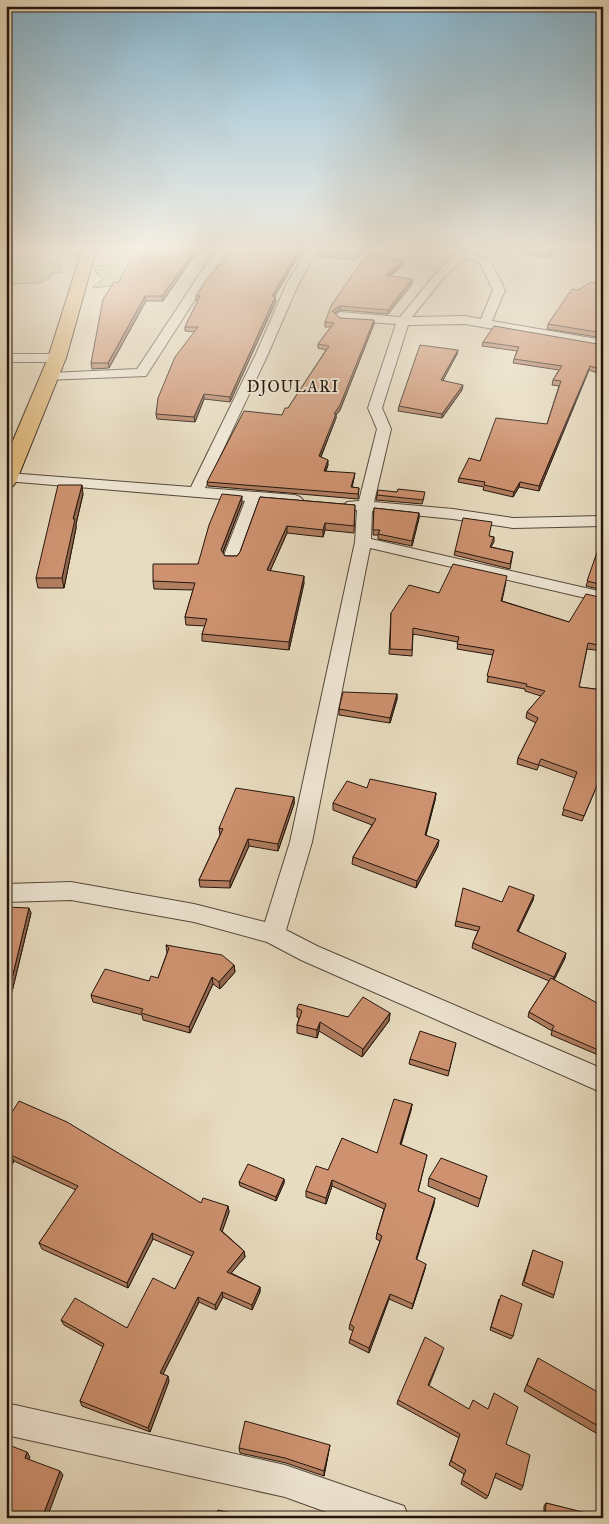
<svg xmlns="http://www.w3.org/2000/svg" width="609" height="1524" font-family="'IM FELL Great Primer',serif">
<style>
.green{fill:#bbbf8e;stroke:#706a4e}
.lines{fill:none;stroke-linecap:round;stroke-linejoin:round}
.street-casing{stroke:#55473a;stroke-width:2}
.highway-casing{stroke:#24150d;stroke-width:2}
.street{fill:#f0e8d6;fill-rule:evenodd}
.highway{fill:#e4be80;fill-rule:evenodd}
.wall{fill:#b17e60;stroke:#24150d}
.shaded-wall{fill:#90664e;stroke:#24150d}
.building{fill:#ce9270;stroke:#24150d}
.labels{text-anchor:middle;dominant-baseline:central;stroke-width:4;stroke-linejoin:round;paint-order:stroke}
.far-neighbourhood-label{font-size:16px;letter-spacing:1px;fill:#24150d;stroke:#f0e8d6}
</style>
<rect width="100%" height="100%" fill="#e8dcc0"/>
<filter id="stains"><feTurbulence type="fractalNoise" baseFrequency=".004" numOctaves="4"/><feColorMatrix values="0 0 0 0 .2 0 0 0 0 .09 0 0 0 0 .02 0 0 0 .5 -.17"/></filter>
<radialGradient id="worn" r=".72"><stop offset=".6" stop-color="#630" stop-opacity="0"/><stop offset="1" stop-color="#630" stop-opacity=".3"/></radialGradient>
<!-- green -->
<path class="green" d="M167 247 166 281 92 288 104 278 97 275 94 266 111 265 120 257 68 255 58 248Z
M11 254 19 259C43 252 41 262 62 266L59 268 62 272 52 273 50 278 40 283 6 284V255Z"/>
<g class="lines">
<defs>
<path id="street" d="M221 247H232L215 268 146 376 45 380 43 377 45 374 50 373 137 369 205 266Z
M309 247H319L298 285 268 354 205 488 295 495 300 497 303 500 300 503 295 505 260 502 237 561H225L223 558 245 501 6 481V473H8L191 487 256 354 286 285Z
M438 247H453L461 249 464 247H475L470 253 489 259 505 290 492 321 603 340V348L465 324 408 325 382 408 391 429 374 502 453 509 513 518 603 516V526L513 528 453 519 372 511 371 539 603 592V602L370 548 312 842 286 930 317 946 603 1069V1093L301 960 267 942 194 922 71 900 6 902V884L71 882 194 904 265 922 290 842 355 542 357 510 347 508 344 505 347 502 359 501 377 429 368 408 396 324 340 320 334 316 340 312 400 317 437 272 455 255 439 249ZM465 258 480 263 493 290 481 319 465 316 412 317 445 276Z
M6 354H57L63 358 57 362H6Z
M6 1403 285 1465 404 1506 409 1518H343L285 1497 6 1435Z"/>
<path id="highway" d="M83 247H97L66 358 16 482 13 486 6 488V457L48 358Z"/>
</defs>
<!-- street casing -->
<use href="#street" class="street-casing"/>
<!-- highway casing -->
<use href="#highway" class="highway-casing"/>
<!-- street -->
<use href="#street" class="street"/>
<!-- highway -->
<use href="#highway" class="highway"/>
</g>
<!-- wall -->
<path class="wall" d="M367 247 356 260 316 256V251Z
M520 247H557L550 258 518 253V249Z
M199 249 163 301H146L109 368 92 369 91 363 118 283Z
M367 253 404 265 390 276 412 284 388 314 340 310 335 313 340 318 374 324 340 410 336 415V418L321 457 328 465 326 471 354 478 352 487 359 488 358 499 208 486 207 482 282 415 288 408 326 350 318 348V344L331 327H325V322Z
M294 263 275 296 276 301 230 402 204 399 195 422 157 419 156 414 195 332 185 331V327L198 301H196V296Z
M603 285V338L547 329 548 324 578 290Z
M483 342 603 345V375L589 370 539 491 519 487 513 497 483 490 484 487 458 482 459 478 480 461 547 424 559 386 552 385 553 380 559 370 513 363 514 359 517 351 482 346Z
M458 350 457 354 443 380 462 390 442 418 398 411 399 406Z
M397 492 424 497 422 504 376 500 377 495Z
M83 494 76 524V528L64 588H38L36 578Z
M260 497 355 505 354 533 325 530 323 537 287 533 270 571 304 583 289 650 202 641V634L205 626 186 625 185 617 193 590 154 589 153 581 198 564 242 503 223 553 225 556H237L240 552Z
M374 508 419 513V518L412 546 378 539V535H373Z
M489 536 494 537V542L491 547 513 552 510 569 454 555 455 551Z
M603 538V590L586 586Z
M506 582 502 601 569 622 603 598V651L587 649 579 687 603 690V783L599 781 582 821 562 815 575 778 539 765 537 770 517 764 518 758 536 723 526 718 527 712 541 696 525 691V689L487 682 493 655 457 649 458 642 413 634 412 656 389 654 391 613 439 593Z
M397 694V699L390 723 339 715V709Z
M367 788 436 793 435 800 426 835 438 846 416 888 352 864 353 857 372 825 333 810V803Z
M294 797V804L278 851 249 846 230 888 200 887 199 880 220 835 219 828Z
M534 895 533 900 518 931 565 958 554 980 598 1004 603 988V1057L551 1035 552 1031 528 1017 529 1012 549 981 472 948 473 943 478 931 455 926 456 921 502 902Z
M6 907 31 913 10 1000H6Z
M166 945 234 965 235 972 220 989 213 984 190 1033 143 1020 142 1015 93 1002 91 995 149 981 158 978 167 953Z
M297 1008 348 1017 390 1013 389 1021 362 1057 319 1031 317 1038 297 1033V1025L299 1018 297 1017Z
M456 1043 448 1076 409 1064 410 1059Z
M412 1104 411 1110 401 1145 427 1155 418 1192 434 1204 416 1260 425 1269 412 1309 389 1299 369 1353 349 1343 350 1339 353 1331 349 1329 350 1324 380 1241 376 1239 377 1233 384 1209 332 1186 326 1204 306 1197V1191L328 1170 377 1153Z
M6 1122 201 1203 228 1206 229 1212 222 1231 244 1251 245 1257 231 1273 260 1287V1292L252 1310 223 1297 216 1310 199 1302 163 1374 169 1381 150 1432 82 1406 80 1401 103 1347 64 1325 61 1320 127 1328 175 1289 192 1256 153 1239 128 1288 42 1249 39 1243 76 1190 14 1161 9 1170 6 1169Z
M487 1176 478 1207 428 1186 429 1178Z
M284 1179V1183L276 1201 240 1186 239 1182Z
M533 1250 554 1295 553 1298 522 1285Z
M499 1299 513 1336 511 1339 490 1330Z
M442 1353 429 1386 506 1444 523 1486 521 1490 494 1477 488 1496 486 1499 461 1484 464 1474 449 1465 459 1438 397 1404 398 1400Z
M538 1358 600 1427 596 1433 524 1391Z
M239 1448 329 1450 324 1476 286 1463 240 1453Z
M546 1503 603 1518H544V1506Z"/>
<!-- shaded-wall -->
<path class="shaded-wall" d="M197 247H199V249L163 301 162 296Z
M303 247H307L294 263 272 301V296L294 259Z
M364 247H367L356 260 357 256Z
M555 247H557L550 258 551 254Z
M404 261V265L385 279 386 275Z
M412 279V284L388 314V310Z
M145 296 146 301 109 368 108 363Z
M275 297 276 301 230 402V397Z
M340 306V310L332 315V311Z
M374 320V324L340 410 336 415V418L319 461V456L334 414Z
M458 350 457 354 441 384V380Z
M590 366 589 370 539 491V486Z
M463 385 462 390 442 418V414Z
M204 394V399L195 422 194 417Z
M328 460V465L324 475V471Z
M355 473 354 478 351 492V487Z
M520 482 519 487 513 497 514 492Z
M82 485 83 494 76 524V528L64 588 62 578 73 519Z
M242 496V503L221 557V550Z
M419 513V518L412 546V541Z
M325 523V530L323 537V530Z
M287 526V533L267 578V570Z
M304 576V583L289 650V642Z
M397 694V699L390 723V718Z
M436 793 435 800 424 842 425 835Z
M294 797V804L278 851V844Z
M9 809 11 818 6 828V813Z
M248 839 249 846 230 888V881Z
M439 840 438 846 416 888 417 881Z
M534 895 533 900 516 936 517 931Z
M29 908 31 913 10 1000 8 995Z
M566 953 565 958 553 982 554 977Z
M234 965 235 972 220 989 219 982Z
M212 977 213 984 190 1033 189 1027Z
M390 1013 389 1021 362 1057 363 1049Z
M320 1022 319 1031 317 1038V1030Z
M412 1104 411 1110 399 1150 400 1144Z
M11 1155 14 1161 9 1170 6 1163Z
M284 1179V1183L276 1201V1197Z
M332 1180V1186L326 1204V1198Z
M435 1198 434 1204 415 1265 416 1259Z
M228 1206 229 1212 221 1235 220 1230Z
M152 1233 153 1239 128 1288 127 1283Z
M244 1251 245 1257 228 1277 227 1272Z
M426 1264 425 1269 412 1309 413 1304Z
M260 1287V1292L252 1310V1305Z
M222 1292 223 1297 216 1310 215 1305Z
M390 1294 389 1299 369 1353V1348Z
M198 1297 199 1302 161 1378 160 1373Z
M168 1376 169 1381 150 1432 148 1428Z
M330 1445 329 1450 324 1476V1471Z
M27 1452 30 1457 28 1462 25 1458Z
M60 1471 63 1475 47 1518H42Z"/>
<!-- building -->
<path class="building" d="M138 247H197L162 296H145L108 363H91L103 299 114 282 118 283Z
M238 247H303L294 259 272 296 275 297 230 397 204 394 194 417 156 414 158 398 175 357 198 327H185L200 296H196L208 277Z
M318 247H364L357 256 316 251Z
M520 247H555L551 254 518 249Z
M367 253 404 261 386 275 412 279 388 310 340 306 332 311 340 318 374 320 340 405 334 414H336L319 456 328 460 324 471 355 473 351 487 359 488 358 494 207 482 244 411 282 415 285 408H288L329 346 318 344 334 323 325 322 331 306Z
M591 282 603 285V333L548 324 572 289 578 290Z
M494 326 603 345V370L590 366 539 486 520 482 514 492 484 485 485 482 459 478 469 458 480 461 496 418 547 424 561 381 553 380 562 366 514 359 519 347 483 342Z
M420 345 458 350 441 380 463 385 442 414 399 406Z
M58 485H82L73 519H75L62 578H36Z
M398 489 425 492 423 500 377 495 378 490 397 492Z
M222 494 242 496 221 550 225 556H237L240 552 260 497 355 505 354 526 325 523 323 530 287 526 267 570 304 576 289 642 202 634 207 619 185 617 195 583 153 581V564H198L209 525Z
M374 508 419 513 412 541 378 534 380 530H373Z
M463 518 492 522 489 536 494 537 490 547 513 552 510 564 455 551Z
M602 538H603V585L587 581Z
M453 564 507 576 501 601 569 622 586 594 603 598V646L588 643 579 687 603 690V777L601 776 584 816 563 809 577 772 541 759 538 765 518 758 538 718 527 712 545 691 526 686 527 684 487 676 494 650 457 644 459 637 413 628 412 650 390 649 391 613 409 585 439 593Z
M343 692 397 694 390 718 339 709Z
M370 779 436 793 425 835 439 840 417 881 353 857 376 819 333 803 347 781 367 788Z
M236 788 294 797 278 844 248 839 230 881 199 880 223 829 219 828Z
M509 886 534 895 517 931 566 953 554 977 473 943 480 927 456 921 463 888 502 902Z
M6 907 29 908 8 995H6Z
M166 945 222 955 234 965 219 982 212 977 189 1027 141 1013 143 1009 91 995 105 969 149 981 151 976 158 978 169 948Z
M551 978 599 1004 603 990V1052L552 1030 554 1026 529 1012Z
M363 997 390 1013 363 1049 320 1022 317 1030 297 1025 302 1011 297 1008 299 1004 348 1017Z
M420 1031 456 1043 449 1071 410 1059Z
M394 1099 412 1104 400 1144 427 1155 418 1191 435 1198 416 1259 426 1264 413 1304 390 1294 369 1348 350 1339 354 1327 350 1324 382 1236 377 1233 386 1204 332 1180 326 1198 306 1191 316 1166 328 1170 342 1138 377 1153Z
M19 1101 67 1122 201 1203 203 1198 228 1206 220 1230 244 1251 227 1272 260 1287 252 1305 222 1292 215 1305 198 1297 160 1373 168 1376 148 1428 80 1401 104 1344 61 1320 75 1298 127 1328 153 1278 175 1289 194 1252 152 1233 127 1283 39 1243 78 1186 11 1155 6 1163V1122Z
M441 1158 487 1176 480 1199 429 1178Z
M248 1164 284 1179 276 1197 239 1182Z
M533 1250 563 1262 554 1295 524 1282Z
M501 1295 522 1304 513 1336 491 1327Z
M425 1337 444 1348 428 1385 469 1409 473 1400 488 1409 494 1393 518 1407 506 1444 530 1455 523 1486 496 1473 488 1496 462 1480 466 1470 451 1461 460 1434 398 1400Z
M538 1358 603 1395V1420L600 1427 527 1385Z
M245 1421 330 1445 324 1471 285 1458 239 1448Z
M6 1444 27 1452 25 1458 60 1471 42 1518H6Z
M546 1503 603 1517V1518H545Z
M218 1510 253 1518H216Z"/>
<!-- sky -->
<linearGradient id="sky" x2="0" y2="1"><stop stop-color="#87b7d2"/><stop offset="0.54" stop-color="#f5efe3"/><stop offset="1" stop-color="#f5efe3" stop-opacity="0"/></linearGradient>
<rect width="609" height="460" fill="url(#sky)"/>
<g class="labels">
<!-- far-neighbourhood labels -->
<g class="far-neighbourhood-label">
<text x="293" y="386">DJOULARI</text>
</g>
</g>
<!-- margin -->
<rect width="609" height="1524" fill="none" stroke="#e8dcc0" stroke-width="25"/>
<rect x="8" y="8" width="594" height="1509" fill="none" stroke="#24150d" stroke-width="2.5"/>
<rect x="12" y="12" width="584" height="1499" fill="none" stroke="#24150d"/>
<rect width="100%" height="100%" filter="url(#stains)"/>
<rect width="100%" height="100%" fill="url(#worn)"/>
</svg>
